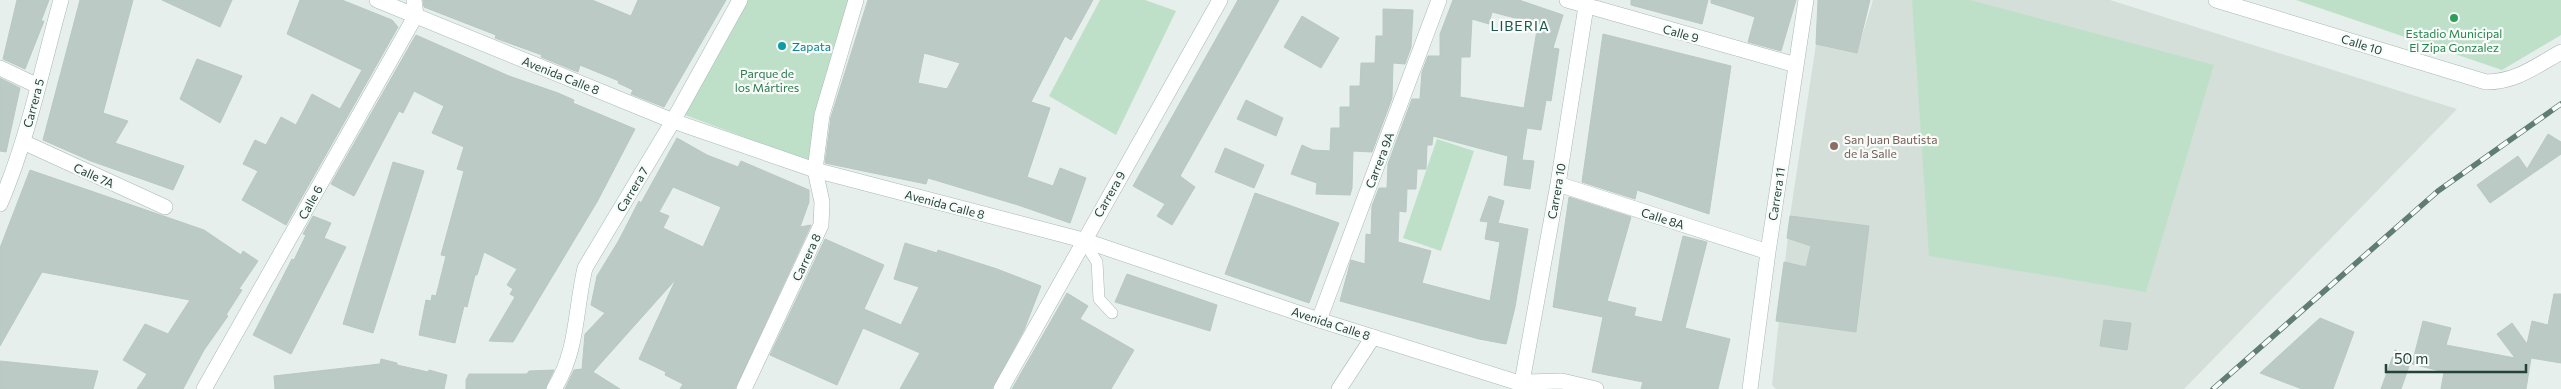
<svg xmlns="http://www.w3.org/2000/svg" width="2561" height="389" font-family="Commissioner,sans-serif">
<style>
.built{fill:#d4dfda}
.green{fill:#bfe0c8}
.building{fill:#bbcac4;stroke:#b8c9c2;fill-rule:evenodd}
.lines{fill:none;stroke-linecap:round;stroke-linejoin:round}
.lane-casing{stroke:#a8b8b2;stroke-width:12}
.street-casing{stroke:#a8b8b2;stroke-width:16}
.secondary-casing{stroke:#a4bbb3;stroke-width:16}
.lane{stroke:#fff;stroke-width:11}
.street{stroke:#fff;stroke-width:15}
.secondary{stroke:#fff;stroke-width:15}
.rail-casing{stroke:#5f7d75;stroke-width:5.5}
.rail{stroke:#f7fbf9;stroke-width:4;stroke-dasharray:11;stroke-linecap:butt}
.leisure-dot{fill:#2e9e5b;stroke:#f7fbf9;stroke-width:2}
.culture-dot{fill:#0f9aa8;stroke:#f7fbf9;stroke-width:2}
.education-dot{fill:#8d6e63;stroke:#f7fbf9;stroke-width:2}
.labels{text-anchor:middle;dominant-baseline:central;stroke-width:4.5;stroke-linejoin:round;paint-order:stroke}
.street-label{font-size:12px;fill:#24423a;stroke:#f7fbf9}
.leisure-label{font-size:12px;fill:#27864d;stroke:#f7fbf9}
.culture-label{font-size:12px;fill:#0d838f;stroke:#f7fbf9;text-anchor:start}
.park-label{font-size:12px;fill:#2d7a4b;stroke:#f7fbf9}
.education-label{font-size:12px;fill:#785e54;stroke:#f7fbf9;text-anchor:start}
.neighbourhood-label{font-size:14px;letter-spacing:1px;fill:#1f5548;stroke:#f7fbf9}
</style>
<rect width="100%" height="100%" fill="#e6efeb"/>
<!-- built -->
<path class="built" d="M1873 0H2110L2457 109 2184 389H1776L1772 385 1790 216 1816 44 1857 52Z"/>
<!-- green -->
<path class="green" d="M743 0H850L811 162 677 112Z
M1100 0H1145L1176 11 1116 135 1049 96Z
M1912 0H1970L2214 65 2146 292 1929 256Z
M2296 0H2561V35L2502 70Z
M1437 139 1474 151 1441 251 1403 238Z"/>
<!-- building -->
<path class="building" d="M17 0H49L41 21H44L25 69 3 59Z
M80 0H133L103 113 128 121 115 143 184 166 173 190 91 161 43 140Z
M162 0H232L220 27Z
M300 0H342L392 20 398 27 286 225 242 200 258 171 243 164 255 140 266 145 281 117 296 125 312 94 340 109 362 70 287 34Z
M423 0H592L631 16 638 0H726L664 107 631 94 633 90 618 83 619 81 580 65 578 72 541 57 542 55 495 38 496 35 424 7Z
M868 0H1093L1071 40 1065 36 1031 102 1050 108 1027 177 1053 186 1060 168 1086 178 1070 223 1018 205 928 178 926 184 825 163 831 117ZM924 53 960 63 947 89 918 83Z
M1238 0H1279L1180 176 1195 187 1172 225 1157 216 1165 204 1133 186Z
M1453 0H1519L1563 15 1553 48 1559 49 1551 101 1546 100 1541 130 1527 128 1522 160 1534 161 1530 189 1504 185 1508 156 1433 136 1432 145H1427L1426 169H1417L1416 189H1407L1406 212 1399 211 1398 242 1431 251 1422 283 1490 301 1500 242 1485 239 1488 222 1480 221 1489 196 1504 201 1498 223 1528 229 1515 307 1506 344 1479 339 1340 301 1351 260 1365 264 1366 234 1371 235 1372 206 1379 188H1387L1388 164 1412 99H1420L1422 72 1428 56H1440V34ZM1492 12 1538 24 1524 108 1460 97 1461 57H1470L1472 19 1489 24Z
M1631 0H1708L1702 24 1631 5Z
M1711 0H1796L1781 51 1748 42 1755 17 1711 3Z
M1818 0H1870L1857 53 1816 44Z
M1383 9 1413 10 1411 47 1405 64 1393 63 1392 98 1372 152 1353 151 1352 188 1350 195 1316 194 1317 183 1291 174 1302 145 1313 150 1330 151 1331 128H1340V107H1350V86H1360L1361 63H1375L1376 36H1383Z
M1302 16 1339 38 1321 68 1284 47Z
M1603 34 1731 66 1709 214 1637 190 1635 199 1582 182Z
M416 35 509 76 558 93 574 100 573 103 635 129 597 202 513 342 489 341 515 297 510 294 513 289 507 285 517 269 484 252 477 275H475L467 307 464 306 455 343 419 335 426 300 431 301 432 295 436 296 446 256 441 255 464 171 457 169 464 147 432 133 444 106 414 91 403 113 399 111 354 196 331 184Z
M197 59 242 76 220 123 180 99Z
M0 78 20 88 6 152 0 151Z
M1246 100 1283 118 1276 136 1237 119Z
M2548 134 2561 142V154L2490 203 2477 185 2518 156 2527 169Z
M677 138 707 155 738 167 741 161 809 190V202L800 227 811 225 735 389H680L683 384 665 375 666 372 639 359 676 279 593 372 620 389H565L574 370 582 369 585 334 605 313 591 305 597 276 619 240 639 201 641 203ZM673 187 721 207 703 247 663 228 669 216 659 212Z
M1225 148 1264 165 1254 188 1215 172Z
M393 162 424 171 373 333 343 324Z
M30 170 204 230 241 255 243 251 258 261 239 289 242 290 226 315 228 316 204 350 183 389H137L147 374 123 360 145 324 168 334 190 300 42 272 0 346V248Z
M1255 193 1339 223 1309 303 1225 274Z
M1569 197 1631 217 1607 301 1636 308 1634 316 1662 322 1683 236 1707 242 1685 328 1730 339 1718 389H1641L1643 382 1592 372 1603 317 1553 307Z
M313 216 331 223 324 238 346 247 291 354 253 335 292 259 294 260 306 235 303 234Z
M1790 216 1869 226 1856 332 1776 321 1784 262 1806 267 1811 246 1787 238Z
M825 239 884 265 864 309 901 325 919 287 894 279 905 243 937 253 938 250 997 269 1041 286 1024 330 992 389H900L920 353 863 328 837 385 770 355Z
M1127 274 1217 305 1210 331 1115 302Z
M1067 293 1088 306 1080 319 1134 350 1111 389H1012Z
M2554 294H2561V363L2531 358 2526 389H2441L2444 372 2412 364 2423 321 2451 328 2446 345 2515 358 2497 334 2512 323 2527 344 2532 321 2548 325Z
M2320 318 2354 332 2333 389H2302L2260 373Z
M2104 320 2131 323 2127 350 2100 346Z
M2395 350 2413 355 2401 389H2381Z
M381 359 397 363V365L428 372 429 370 447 375 444 389H275L274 376 380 364Z
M0 361 98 371 93 389H0Z
M554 370 545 389H466V380L469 374H527L529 371Z"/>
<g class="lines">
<defs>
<path id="lane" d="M1083 240 1097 262 1099 299 1112 313"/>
<path id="street" d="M1567 0 1796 65
M2216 0 2486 82C2516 82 2536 66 2561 52
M0 68 38 86
M23 142 165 207
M1558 184 1768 252
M0 204C28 139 42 68 61 0
M1319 320 1439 0
M1522 382 1558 184 1587 0
M204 389 416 15 414 0
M744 389 821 225 822 202 815 170 822 115 856 0
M1001 389 1220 0
M1339 389 1373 337
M1750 389 1768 252 1806 0"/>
<path id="secondary" d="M377 0 673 121 815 170 1083 240 1319 320 1538 389
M1526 382 1562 381 1596 389
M554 389C578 351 575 310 585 268L673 121 740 0"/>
</defs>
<!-- lane casing -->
<use href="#lane" class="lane-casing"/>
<!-- street casing -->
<use href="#street" class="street-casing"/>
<!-- secondary casing -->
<use href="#secondary" class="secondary-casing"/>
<!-- lane -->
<use href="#lane" class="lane"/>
<!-- street -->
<use href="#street" class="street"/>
<!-- secondary -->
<use href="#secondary" class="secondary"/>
<defs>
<path id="rail" d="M2213 389 2438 191 2561 104"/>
</defs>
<!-- rail casing -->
<use href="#rail" class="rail-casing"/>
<!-- rail -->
<use href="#rail" class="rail"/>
</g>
<!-- markers -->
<circle class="leisure-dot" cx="2454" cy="18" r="5"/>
<circle class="culture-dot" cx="782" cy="46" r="5"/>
<circle class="education-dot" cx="1834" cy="146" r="5"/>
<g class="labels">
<!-- street labels -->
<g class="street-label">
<text transform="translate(1681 33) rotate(16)">Calle 9</text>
<text transform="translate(2362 44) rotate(17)">Calle 10</text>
<text transform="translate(561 75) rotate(22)">Avenida Calle 8</text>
<text transform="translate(33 103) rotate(-75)">Carrera 5</text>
<text transform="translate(1379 160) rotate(-69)">Carrera 9A</text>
<text transform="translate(94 175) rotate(24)">Calle 7A</text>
<text transform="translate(632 189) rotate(-59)">Carrera 7</text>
<text transform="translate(1556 191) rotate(-80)">Carrera 10</text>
<text transform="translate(1109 194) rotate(-60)">Carrera 9</text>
<text transform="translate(1776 194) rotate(-81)">Carrera 11</text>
<text transform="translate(310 202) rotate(-61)">Calle 6</text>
<text transform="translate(945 204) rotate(15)">Avenida Calle 8</text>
<text transform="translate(1663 218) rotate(18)">Calle 8A</text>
<text transform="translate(806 257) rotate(-65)">Carrera 8</text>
<text transform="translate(1331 323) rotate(18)">Avenida Calle 8</text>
</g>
<!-- leisure labels -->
<g class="leisure-label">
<text x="2454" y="33">Estadio Municipal<tspan x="2454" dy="14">El Zipa Gonzalez</tspan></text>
</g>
<!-- culture labels -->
<g class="culture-label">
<text x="792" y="46">Zapata</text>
</g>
<!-- park labels -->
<g class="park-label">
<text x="767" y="73">Parque de<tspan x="767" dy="14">los Mártires</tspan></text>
</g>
<!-- education labels -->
<g class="education-label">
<text x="1844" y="139">San Juan Bautista<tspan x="1844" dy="14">de la Salle</tspan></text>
</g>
<!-- neighbourhood labels -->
<g class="neighbourhood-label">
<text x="1520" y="25">LIBERIA</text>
</g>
</g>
<!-- scale -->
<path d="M2386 364v8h140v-8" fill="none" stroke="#24423a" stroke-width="2.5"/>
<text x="2394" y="364" font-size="15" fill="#24423a" stroke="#f7fbf9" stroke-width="4" paint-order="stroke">50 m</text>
</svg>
